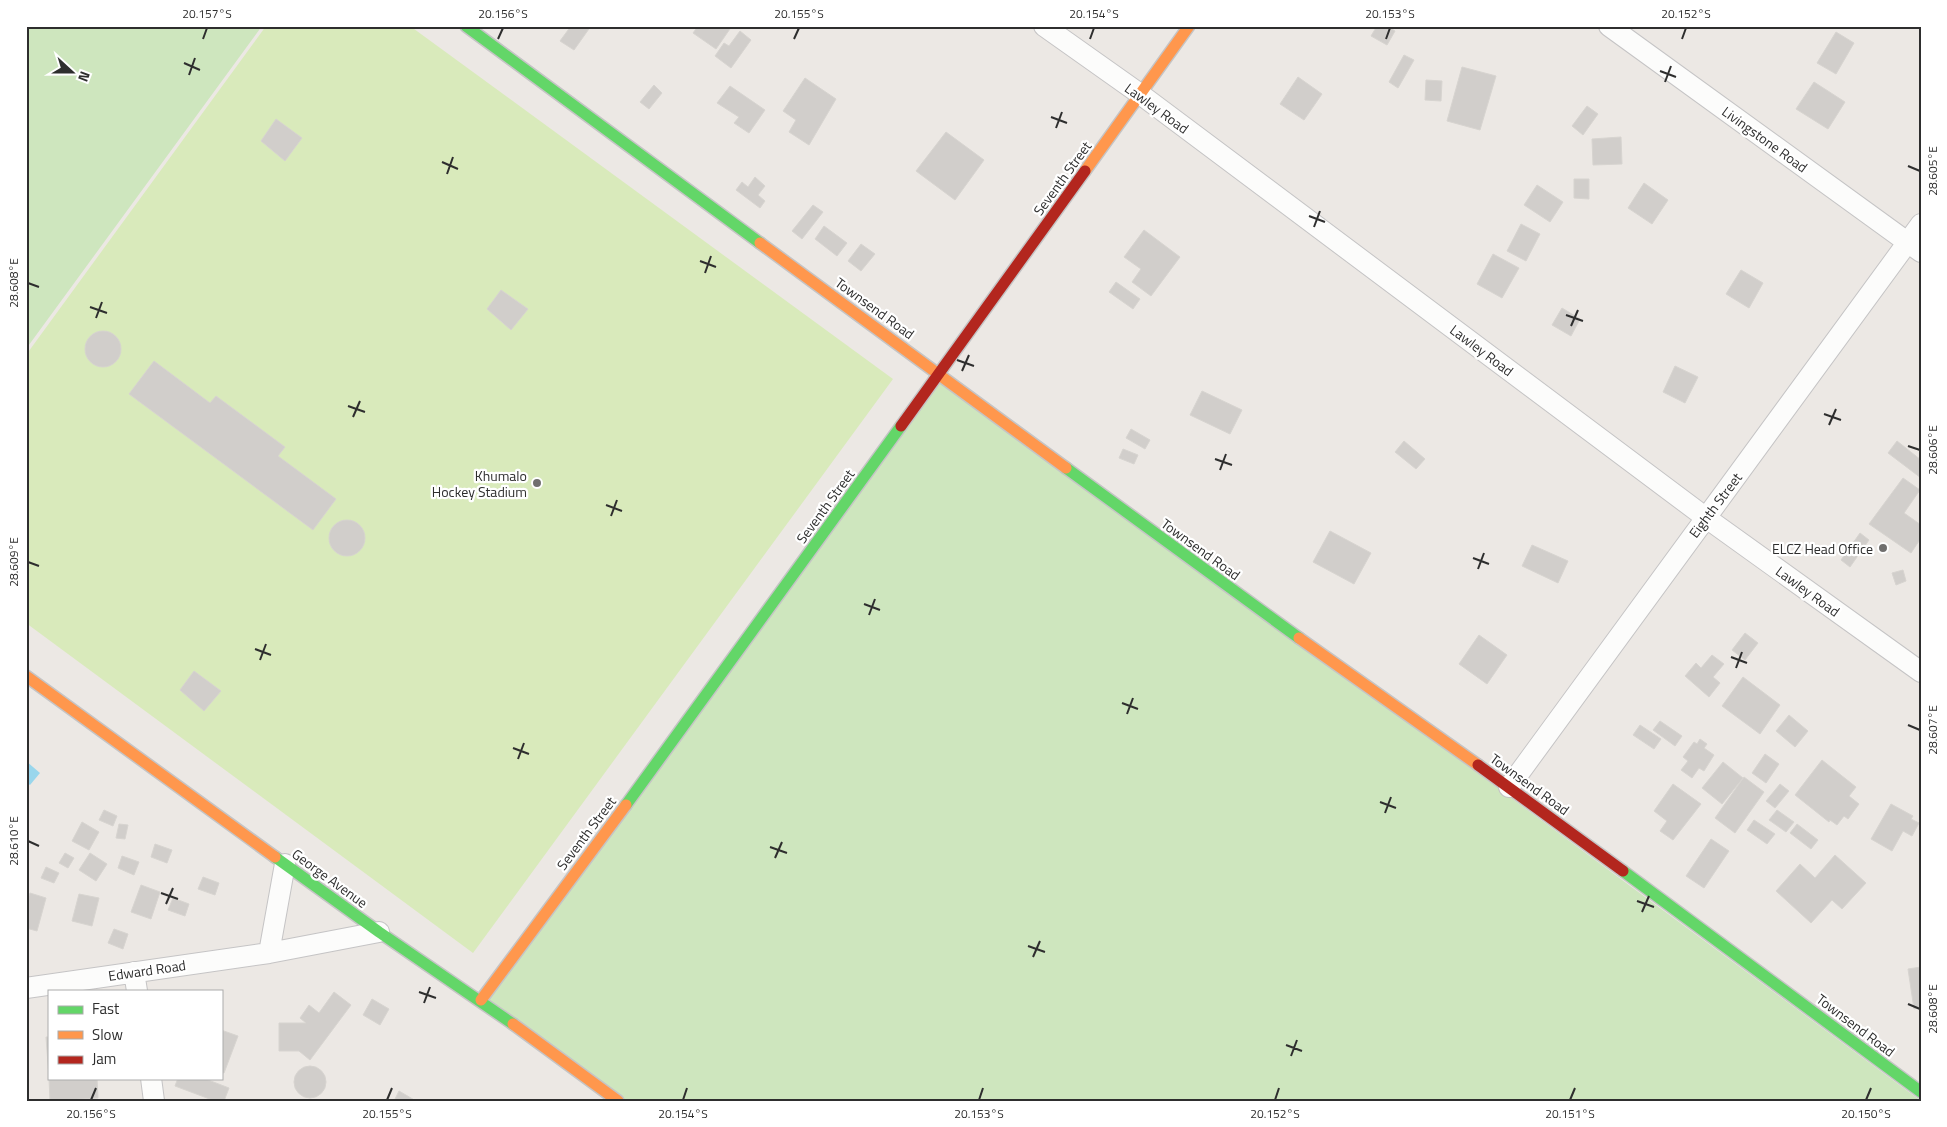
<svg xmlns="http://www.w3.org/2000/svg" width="1947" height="1127" font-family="'Titillium Web',sans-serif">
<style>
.green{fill:#cee6be}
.pitch{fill:#d9eabb}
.water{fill:#99d6ec}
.building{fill:#d1cecb;stroke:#d7d4d0}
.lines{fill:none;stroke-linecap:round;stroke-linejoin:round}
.street-casing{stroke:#c5c4c5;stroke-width:22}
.fast-casing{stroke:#c5c4c5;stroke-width:14}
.slow-casing{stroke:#c5c4c5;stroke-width:14}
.jam-casing{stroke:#c5c4c5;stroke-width:14}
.street{stroke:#fcfcfb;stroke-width:20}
.fast{stroke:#63d668;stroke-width:11}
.slow{stroke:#ff974d;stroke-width:11}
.jam{stroke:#b3261e;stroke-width:11}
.ticks{fill:none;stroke:#2e2e2e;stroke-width:2}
.poi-dot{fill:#706f6e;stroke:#fff;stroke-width:2}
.labels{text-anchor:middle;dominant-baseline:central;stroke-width:4.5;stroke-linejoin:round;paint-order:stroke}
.street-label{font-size:14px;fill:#2e2e2e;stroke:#fff}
.poi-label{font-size:14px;fill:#2e2e2e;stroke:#fff;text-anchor:end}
.neatline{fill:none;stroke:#2e2e2e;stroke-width:2}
.ticks-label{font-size:12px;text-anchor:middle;fill:#2e2e2e}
</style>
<rect width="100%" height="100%" fill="#ece8e4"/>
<!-- green -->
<path class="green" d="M26 26H262L26 349Z
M939 375 1921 1101H624L481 1000Z"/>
<!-- pitch -->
<path class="pitch" d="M266 26H410L893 379 473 953 26 623V355Z"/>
<!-- water -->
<path class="water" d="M26 761 40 773 30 785 26 782Z"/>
<!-- building -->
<path class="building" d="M571 26H591L574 50 560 41Z
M698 26H732L716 49 693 33Z
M1377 26H1387L1395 31 1387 45 1371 36Z
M740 31 751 40 731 68 715 56 724 43 729 46Z
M1836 32 1854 43 1836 74 1817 63Z
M1404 55 1414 60 1398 88 1389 82Z
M1462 67 1496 76 1480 130 1447 121Z
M1298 77 1322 94 1304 120 1280 104Z
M805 78 836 99 809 145 789 132 796 120 783 111Z
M1426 80 1442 81 1441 101 1425 100Z
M1814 82 1845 102 1828 129 1796 109Z
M654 85 662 93 649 109 640 102Z
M730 86 765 110 749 133 734 123 739 117 717 103Z
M1587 106 1598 114 1583 135 1572 126Z
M276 119 302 138 285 161 261 141Z
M946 132 984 160 955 200 916 171Z
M1621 137 1622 164 1593 165 1592 139Z
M755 177 765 186 758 195 765 201 760 208 736 190 742 182 748 187Z
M1574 179H1589V199L1574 198Z
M1644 183 1668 200 1652 224 1628 208Z
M1537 185 1563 202 1550 222 1524 205Z
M813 205 823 212 802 239 792 231Z
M1521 224 1540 234 1526 261 1507 251Z
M824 226 847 243 837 256 815 239Z
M1144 230 1180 257 1151 296 1132 282 1141 269 1124 257Z
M861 244 875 254 861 271 848 261Z
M1493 254 1519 268 1502 298 1477 284Z
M1741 270 1763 283 1749 308 1726 294Z
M1116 282 1140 299 1133 309 1109 292Z
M501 290 528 309 511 330 487 309Z
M1562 308 1580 319 1571 336 1552 325Z
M85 349a18 18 0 1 1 36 0a18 18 0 1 1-36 0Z
M154 361 210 403 216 396 285 447 278 456 336 499 313 530 129 394Z
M1675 366 1698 377 1685 403 1663 392Z
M1202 391 1242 410 1230 434 1190 415Z
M1131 429 1150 440 1145 449 1126 438Z
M1404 441 1425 459 1416 469 1395 452Z
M1897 441 1921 460V478L1888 453Z
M1123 449 1138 455 1134 464 1119 458Z
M1903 478 1920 490 1904 513 1921 525V538L1911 553 1869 524Z
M329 538a18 18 0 1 1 36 0a18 18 0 1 1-36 0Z
M1330 531 1371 553 1354 584 1313 562Z
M1860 533 1869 540 1850 567 1841 560Z
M1532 545 1568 561 1558 583 1522 566Z
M1903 570 1906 581 1896 585 1892 573Z
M1745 633 1758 643 1745 660 1732 650Z
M1479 635 1507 655 1487 684 1459 664Z
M1712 655 1724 664 1713 677 1720 683 1709 697 1685 676 1696 663 1701 668Z
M194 671 221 691 204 711 180 690Z
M1743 677 1780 705 1760 734 1722 706Z
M1789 715 1808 731 1795 747 1776 731Z
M1660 721 1682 736 1675 746 1653 730Z
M1640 725 1661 739 1654 749 1633 735Z
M1700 739 1707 744 1704 748 1714 755 1704 771 1699 768 1692 778 1681 770 1688 761 1683 757 1694 742 1697 744Z
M1765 754 1779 764 1766 783 1752 773Z
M1822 760 1856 787 1849 796 1859 804 1848 819 1844 816 1837 825 1830 820 1829 822 1795 795Z
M1723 762 1743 778 1722 804 1702 788Z
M1744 777 1764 792 1735 833 1715 818Z
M1673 784 1701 804 1673 840 1660 831 1667 821 1654 811Z
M1780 784 1789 791 1775 808 1766 801Z
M1891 804 1913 816 1911 819 1919 823 1912 836 1903 831 1892 851 1871 839Z
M104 810 117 816 113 826 99 820Z
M1777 810 1794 822 1786 832 1769 820Z
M1754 820 1775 834 1767 844 1747 830Z
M82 822 99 832 89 850 72 841Z
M119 824 128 825 125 839 116 838Z
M1797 824 1818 840 1811 849 1790 833Z
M1711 839 1729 851 1704 888 1686 876Z
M155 844 172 850 167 863 151 857Z
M65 853 74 858 68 868 59 863Z
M90 853 107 864 96 881 79 870Z
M1835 855 1866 883 1842 909 1832 900 1811 923 1776 891 1800 864 1815 878Z
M122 856 139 862 134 875 118 868Z
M46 867 59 873 54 883 41 878Z
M203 877 219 883 215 895 198 889Z
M141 885 160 892 151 919 131 912Z
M30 893 46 898 37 931 26 928V905Z
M79 894 99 898 92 926 72 921Z
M173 898 189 904 185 916 168 910Z
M114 929 128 934 123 949 108 943Z
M1921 967V1007L1914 1009 1908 969Z
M334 992 351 1005 310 1060 299 1051H279V1023H306L300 1018 309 1005 319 1013Z
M372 999 389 1009 380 1025 363 1015Z
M221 1030 238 1036 224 1073 221 1072Z
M46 1037H49V1077Z
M294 1082a16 16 0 1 1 32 0a16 16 0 1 1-32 0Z
M49 1078H97L98 1098 50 1101Z
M178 1078H203L229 1088 224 1101H215L175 1086Z
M399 1091 416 1101H394Z"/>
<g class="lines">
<defs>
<path id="street" d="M1044 26 1140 94 1705 517 1921 672
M1609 26 1921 252
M1509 787 1921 224
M269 953 285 864
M134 972 137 991
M26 988 269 953 379 932
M151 1078 154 1101"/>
<path id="fast" d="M466 26 760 243
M1066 468 1299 638
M626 805 901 426
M275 857 379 932 513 1024
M1623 871 1921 1092"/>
<path id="slow" d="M1085 171 1189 26
M760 243 1066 468
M1299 638 1478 765
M26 676 275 857
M481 1000 626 805
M513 1024 618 1101"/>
<path id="jam" d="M901 426 1085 171
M1478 765 1623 871"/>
</defs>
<!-- street casing -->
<use href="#street" class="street-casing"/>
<!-- fast casing -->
<use href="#fast" class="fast-casing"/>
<!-- slow casing -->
<use href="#slow" class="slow-casing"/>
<!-- jam casing -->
<use href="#jam" class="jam-casing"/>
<!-- street -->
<use href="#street" class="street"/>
<!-- fast -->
<use href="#fast" class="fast"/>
<!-- slow -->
<use href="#slow" class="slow"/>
<!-- jam -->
<use href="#jam" class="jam"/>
</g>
<!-- ticks -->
<path class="ticks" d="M203 39 207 28M498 39 503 28M794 39 799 28M1090 39 1094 28M1386 39 1390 28M1682 39 1686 28M184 63 200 70M1660 71 1676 77M189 75 195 58M1665 82 1671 66M1051 117 1067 123M1056 128 1062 112M442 162 458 169M1908 166 1920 171M447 174 453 157M1309 216 1325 222M1314 227 1320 211M700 261 716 267M705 273 711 256M28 283 39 287M90 307 107 313M1566 315 1583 321M96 318 102 302M1571 326 1578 310M957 360 974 366M962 371 969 355M348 406 365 412M1824 414 1841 420M353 417 360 401M1829 425 1836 409M1908 446 1920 450M1215 459 1232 465M1220 470 1226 454M606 505 622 511M611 516 617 500M1473 558 1489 564M28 562 39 566M1478 569 1484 553M864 604 880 610M869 615 875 599M255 649 271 655M1731 657 1747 663M260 660 266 644M1736 668 1742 652M1122 703 1138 709M1127 714 1133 698M1908 725 1920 730M513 748 529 754M518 759 524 743M1380 802 1396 808M1385 813 1391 797M28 841 39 846M770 847 787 853M775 858 782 842M161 893 178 899M1637 901 1654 907M166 904 173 888M1642 912 1649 896M1028 946 1045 952M1033 957 1040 941M419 992 436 998M424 1003 430 987M1908 1004 1920 1009M1286 1045 1302 1051M1291 1056 1297 1040M91 1100 96 1088M387 1100 392 1088M683 1100 687 1088M979 1100 983 1088M1275 1100 1279 1088M1570 1100 1575 1088M1866 1100 1871 1088"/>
<!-- markers -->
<g class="poi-dot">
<circle cx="537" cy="483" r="5"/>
<circle cx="1883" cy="548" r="5"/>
</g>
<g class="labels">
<!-- street labels -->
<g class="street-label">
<text transform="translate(1157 108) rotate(36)">Lawley Road</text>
<text transform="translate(1765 139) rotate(36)">Livingstone Road</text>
<text transform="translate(1062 178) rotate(-54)">Seventh Street</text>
<text transform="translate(875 308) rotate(36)">Townsend Road</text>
<text transform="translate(1482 350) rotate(37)">Lawley Road</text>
<text transform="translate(1715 505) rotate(-53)">Eighth Street</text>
<text transform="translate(825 506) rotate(-54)">Seventh Street</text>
<text transform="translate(1201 549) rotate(36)">Townsend Road</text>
<text transform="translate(1808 591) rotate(36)">Lawley Road</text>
<text transform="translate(1530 784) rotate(36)">Townsend Road</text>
<text transform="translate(586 833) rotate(-53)">Seventh Street</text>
<text transform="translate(330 878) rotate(36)">George Avenue</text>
<text transform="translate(147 970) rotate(-8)">Edward Road</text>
<text transform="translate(1856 1025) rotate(37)">Townsend Road</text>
</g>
<!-- poi labels -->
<g class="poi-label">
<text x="527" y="475">Khumalo<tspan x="527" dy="16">Hockey Stadium</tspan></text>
<text x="1873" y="548">ELCZ Head Office</text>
</g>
</g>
<!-- border -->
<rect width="1947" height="1127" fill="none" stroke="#ffffff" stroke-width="55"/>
<!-- legend -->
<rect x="48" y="990" width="175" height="90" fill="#ffffff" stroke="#ababab"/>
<rect x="58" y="1006" width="25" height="8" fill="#63d668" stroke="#ababab"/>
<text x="92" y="1014" font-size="15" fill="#2e2e2e">Fast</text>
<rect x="58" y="1031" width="25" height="8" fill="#ff974d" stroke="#ababab"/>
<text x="92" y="1040" font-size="15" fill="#2e2e2e">Slow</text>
<rect x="58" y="1056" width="25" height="8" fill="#b3261e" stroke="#ababab"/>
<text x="92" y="1064" font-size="15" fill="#2e2e2e">Jam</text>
<!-- north arrow -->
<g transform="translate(72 72) rotate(111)" stroke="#ffffff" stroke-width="4" paint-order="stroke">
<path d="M0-4L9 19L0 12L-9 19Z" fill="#2e2e2e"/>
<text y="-8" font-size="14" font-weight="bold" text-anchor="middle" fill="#2e2e2e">N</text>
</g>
<rect x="28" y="28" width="1892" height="1072" class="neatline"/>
<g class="ticks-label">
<text x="207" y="18">20.157°S</text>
<text x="503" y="18">20.156°S</text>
<text x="799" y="18">20.155°S</text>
<text x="1094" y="18">20.154°S</text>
<text x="1390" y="18">20.153°S</text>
<text x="1686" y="18">20.152°S</text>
<text transform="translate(1933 171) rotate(-90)" y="4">28.605°E</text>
<text transform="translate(14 283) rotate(-90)" y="4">28.608°E</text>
<text transform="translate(1933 450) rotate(-90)" y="4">28.606°E</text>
<text transform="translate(14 562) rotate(-90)" y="4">28.609°E</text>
<text transform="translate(1933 730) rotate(-90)" y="4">28.607°E</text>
<text transform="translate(14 841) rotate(-90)" y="4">28.610°E</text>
<text transform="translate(1933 1009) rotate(-90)" y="4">28.608°E</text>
<text x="91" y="1118">20.156°S</text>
<text x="387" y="1118">20.155°S</text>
<text x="683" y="1118">20.154°S</text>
<text x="979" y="1118">20.153°S</text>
<text x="1275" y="1118">20.152°S</text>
<text x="1570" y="1118">20.151°S</text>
<text x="1866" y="1118">20.150°S</text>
</g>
</svg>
